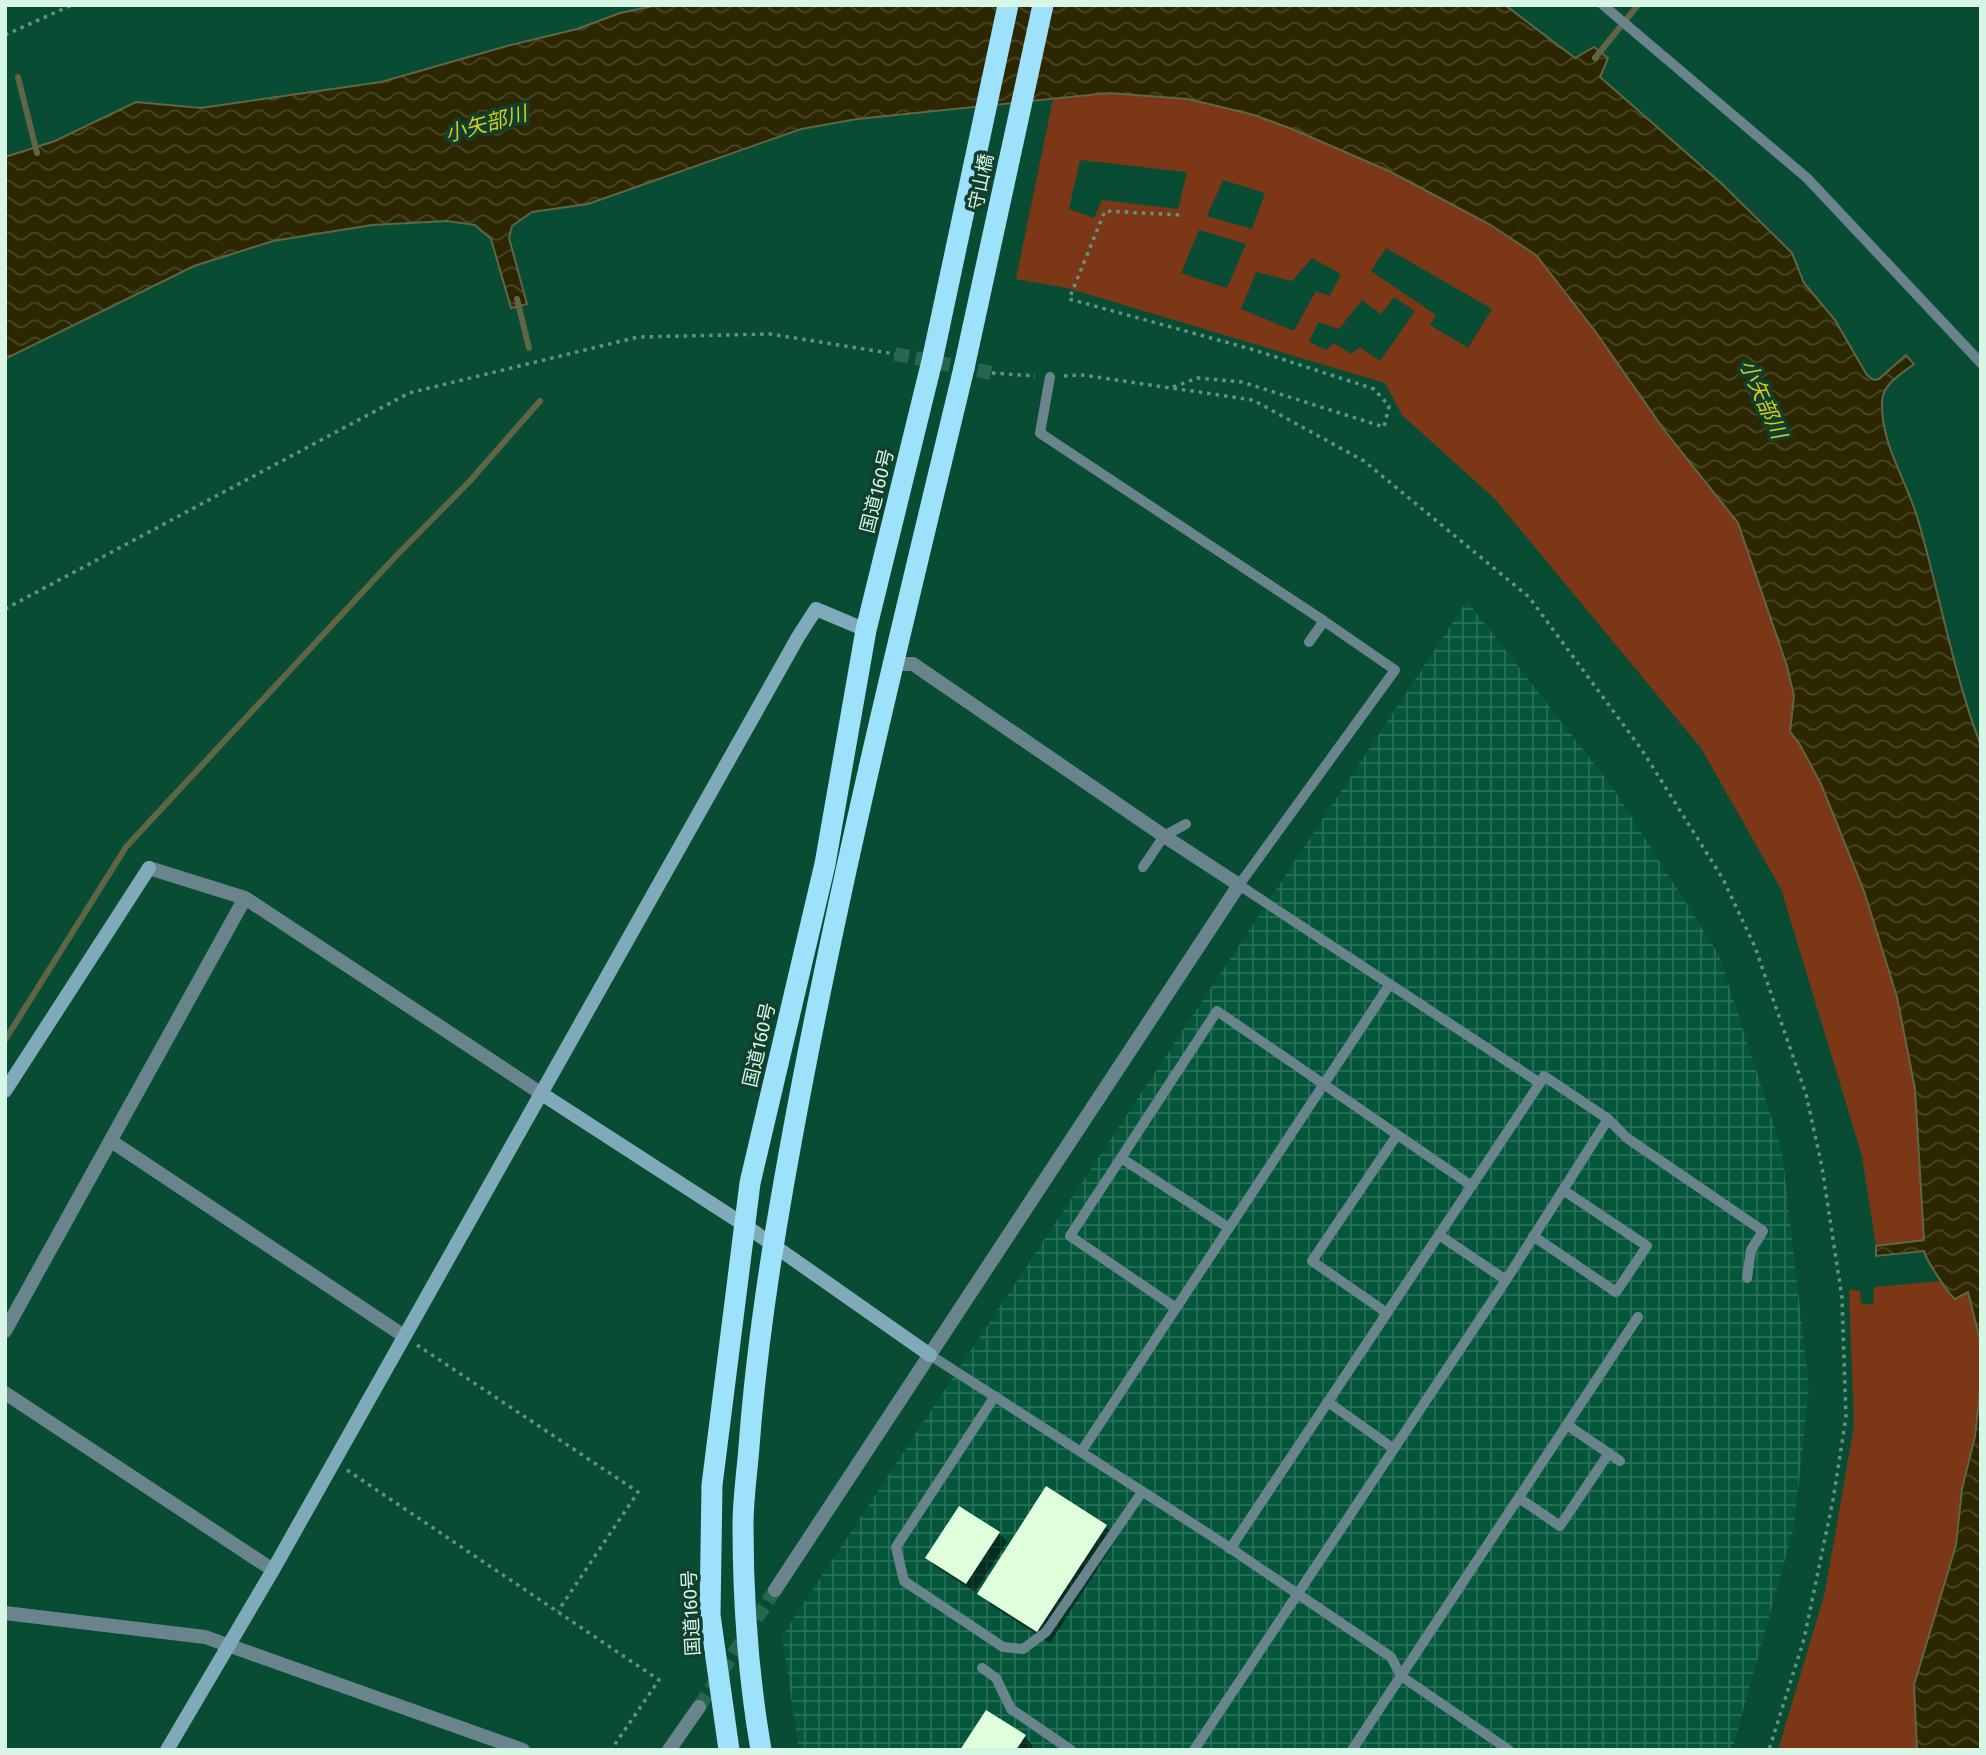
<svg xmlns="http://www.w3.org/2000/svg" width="1986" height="1755" font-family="'Fira Sans','Noto Sans JP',sans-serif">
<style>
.industrial{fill:url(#industrial-grid)}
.green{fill:#7c3717;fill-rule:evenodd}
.water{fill:url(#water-waves);stroke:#606546;stroke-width:2}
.shadow{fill:#0007}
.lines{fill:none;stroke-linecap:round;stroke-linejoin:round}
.stream{stroke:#606546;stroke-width:6}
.building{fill:#defedc}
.street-tunnel{stroke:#28664f;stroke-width:14;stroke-dasharray:14 7;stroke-linecap:butt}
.path{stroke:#60947f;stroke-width:3.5;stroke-dasharray:3.5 5;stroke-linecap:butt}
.lane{stroke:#6a848e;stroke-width:10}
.street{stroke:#6a848e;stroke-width:14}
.secondary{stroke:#80aaba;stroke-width:14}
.highway{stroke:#9ee1fa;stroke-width:21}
.highway-bridge{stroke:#9ee1fa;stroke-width:21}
.labels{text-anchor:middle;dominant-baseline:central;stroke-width:7;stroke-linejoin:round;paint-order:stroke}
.street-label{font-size:19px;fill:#d8f6e6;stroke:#103f2d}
.water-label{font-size:21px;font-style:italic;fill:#d9c918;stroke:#103f2d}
</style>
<defs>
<pattern id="industrial-grid" width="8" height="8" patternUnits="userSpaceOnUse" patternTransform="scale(1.75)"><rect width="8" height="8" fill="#04573b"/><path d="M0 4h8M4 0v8" fill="none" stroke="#287057"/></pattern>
<pattern id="water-waves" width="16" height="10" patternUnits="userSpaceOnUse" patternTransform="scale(1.75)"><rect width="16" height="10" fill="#2c2701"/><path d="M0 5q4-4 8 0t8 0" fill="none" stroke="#4a4726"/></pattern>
</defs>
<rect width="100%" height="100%" fill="#094c34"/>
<!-- industrial -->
<path class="industrial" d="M1467 601 1613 788 1719 955 1782 1151 1809 1388 1794 1527 1732 1750H799L782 1636Z"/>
<!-- green -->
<path class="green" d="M1109 93 1188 99 1254 115 1292 129 1389 171 1489 224 1536 255 1595 331 1665 431 1738 523 1787 666 1794 696 1790 732 1799 743 1821 784 1864 891 1897 997 1915 1089 1924 1240 1876 1246 1862 1156 1781 889 1701 748 1495 499 1402 415 1385 383 1067 288 1016 279 1053 99ZM1080 160 1187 172 1178 209 1102 200 1094 218 1069 209ZM1223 180 1265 193 1252 229 1207 216ZM1199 230 1246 244 1227 288 1181 273ZM1386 248 1492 309 1468 348 1430 325 1436 315 1371 271ZM1312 258 1341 274 1330 296 1316 291 1294 331 1241 309 1256 272 1292 281ZM1394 297 1415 311 1380 361 1360 347 1351 354 1334 343 1326 350 1309 342 1318 322 1339 329 1362 300 1381 314Z
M1942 1281 1949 1295 1968 1291 1981 1344V1383L1975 1436 1962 1489 1956 1545 1914 1685 1917 1750H1778L1825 1592 1854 1426 1849 1290 1860 1291 1861 1303 1873 1305 1874 1287Z"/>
<!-- water -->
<path class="water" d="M658 5H1505L1575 58 1594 47 1608 58 1600 77 1722 184 1792 253 1804 283 1835 320 1867 375 1874 380 1879 379 1906 355 1914 364C1900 375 1882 384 1882 403 1881 445 1907 481 1918 520 1940 595 1953 673 1981 746V1344L1968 1292 1955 1299C1949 1295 1925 1258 1924 1251L1876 1256V1246L1924 1240 1915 1089 1897 997 1864 891 1821 784 1799 743 1790 732 1794 696 1787 666 1738 523 1665 431 1595 331 1536 255 1489 224 1389 171 1292 129 1254 115 1188 99 1109 93 857 119 801 129 588 204 532 212 512 226 509 238 527 304 511 308 491 239 475 225 447 221 372 225 273 241 194 266 5 359V157L55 141 136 102 201 108 381 82 507 46 577 29 620 13Z
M1981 1383V1750H1917L1914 1685 1956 1545 1962 1489 1975 1436Z"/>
<!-- shadow -->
<path class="shadow" d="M1106 1527 1117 1538 1050 1643 991 1605 979 1593Z
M999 1533 1007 1542 975 1592 936 1567 928 1558Z
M1024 1737 1033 1745 1030 1750H962Z"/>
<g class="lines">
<!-- stream -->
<path class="stream" d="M1595 58 1638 5
M18 77 37 153
M517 299 529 348
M5 1040 126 847 396 556 469 482 540 401"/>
</g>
<!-- building -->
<path class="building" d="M1046 1486 1107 1525 1037 1632 977 1594Z
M959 1506 1000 1532 966 1584 925 1558Z
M986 1710 1026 1735 1016 1750H960Z"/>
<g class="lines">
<!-- street-tunnel -->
<path class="street-tunnel" d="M895 354 992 373
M699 1707 775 1590"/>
<!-- path -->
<path class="path" d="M5 35 72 5
M992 373 1035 376
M1064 376 1082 375 1253 400 1364 461 1529 597 1642 750 1723 879 1755 947 1806 1094 1822 1167 1842 1298 1846 1417 1833 1500 1804 1639 1769 1750
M1173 387 1197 378 1242 382 1384 427 1389 406 1374 389 1251 349 1069 299 1105 211 1180 215
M5 609 409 393 638 337 770 334 895 354
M417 1345 638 1492 558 1611
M347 1470 659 1680 611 1750"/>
<!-- lane -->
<path class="lane" d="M1603 5 1807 178 1981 363
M1050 377 1040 433 1324 621
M1143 867 1164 836 1186 824
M1608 1119 1627 1138 1763 1231 1751 1250 1747 1278
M1121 1158 1229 1228
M1439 1235 1506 1280 1608 1119 1544 1076 1540 1083
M1533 1236 1616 1292 1647 1246 1563 1190
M1176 1308 1070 1236 1217 1011 1472 1186
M1387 1313 1312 1261 1397 1135
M930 1355 1221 1542 1391 1657 1401 1676 1509 1750
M995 1396 896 1547 904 1581 1003 1647 1023 1649 1046 1632 1142 1492
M1328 1402 1394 1449
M1567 1425 1620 1461
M1081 1452 1390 984
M1519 1498 1560 1526 1609 1453
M1230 1549 1540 1083 1239 885 1395 670 1324 621 1309 642
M982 1668 996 1678 1011 1709 1071 1750
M1194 1750 1506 1280
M1352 1750 1638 1317"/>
<!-- street -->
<path class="street" d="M149 868 245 898 542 1094
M111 1141 404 1336
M5 1331 245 898
M5 1393 273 1570
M775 1590 1239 885 1164 836 913 664H893
M5 1613 205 1637 523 1750
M669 1750 699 1707"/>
<!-- secondary -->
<path class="secondary" d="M5 1091 149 868
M542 1094 746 1226 930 1355
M167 1750 273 1570 798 637 816 609 866 630"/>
<!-- highway -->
<path class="highway" d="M729 1750 710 1615 712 1485 750 1183 825 864 866 630 932 361 1008 5
M761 1750C748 1675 743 1600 743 1525 743 1499 747 1473 749 1447 758 1325 779 1205 802 1084 848 844 907 606 964 368"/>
<!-- highway-bridge -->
<path class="highway-bridge" d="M964 368 1043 5"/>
</g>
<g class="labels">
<!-- street labels -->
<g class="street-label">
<text transform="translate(981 182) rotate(-78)">守山橋</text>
<text transform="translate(877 491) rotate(-76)">国道160号</text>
<text transform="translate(759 1045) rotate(-77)">国道160号</text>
<text transform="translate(691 1613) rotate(-93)">国道160号</text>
</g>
<!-- water labels -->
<g class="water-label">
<text transform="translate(486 124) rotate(-15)">小矢部川</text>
<text transform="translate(1763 399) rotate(66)">小矢部川</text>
</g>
</g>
<!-- border -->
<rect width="1986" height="1755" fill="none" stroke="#d8f6e6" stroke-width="14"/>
</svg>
